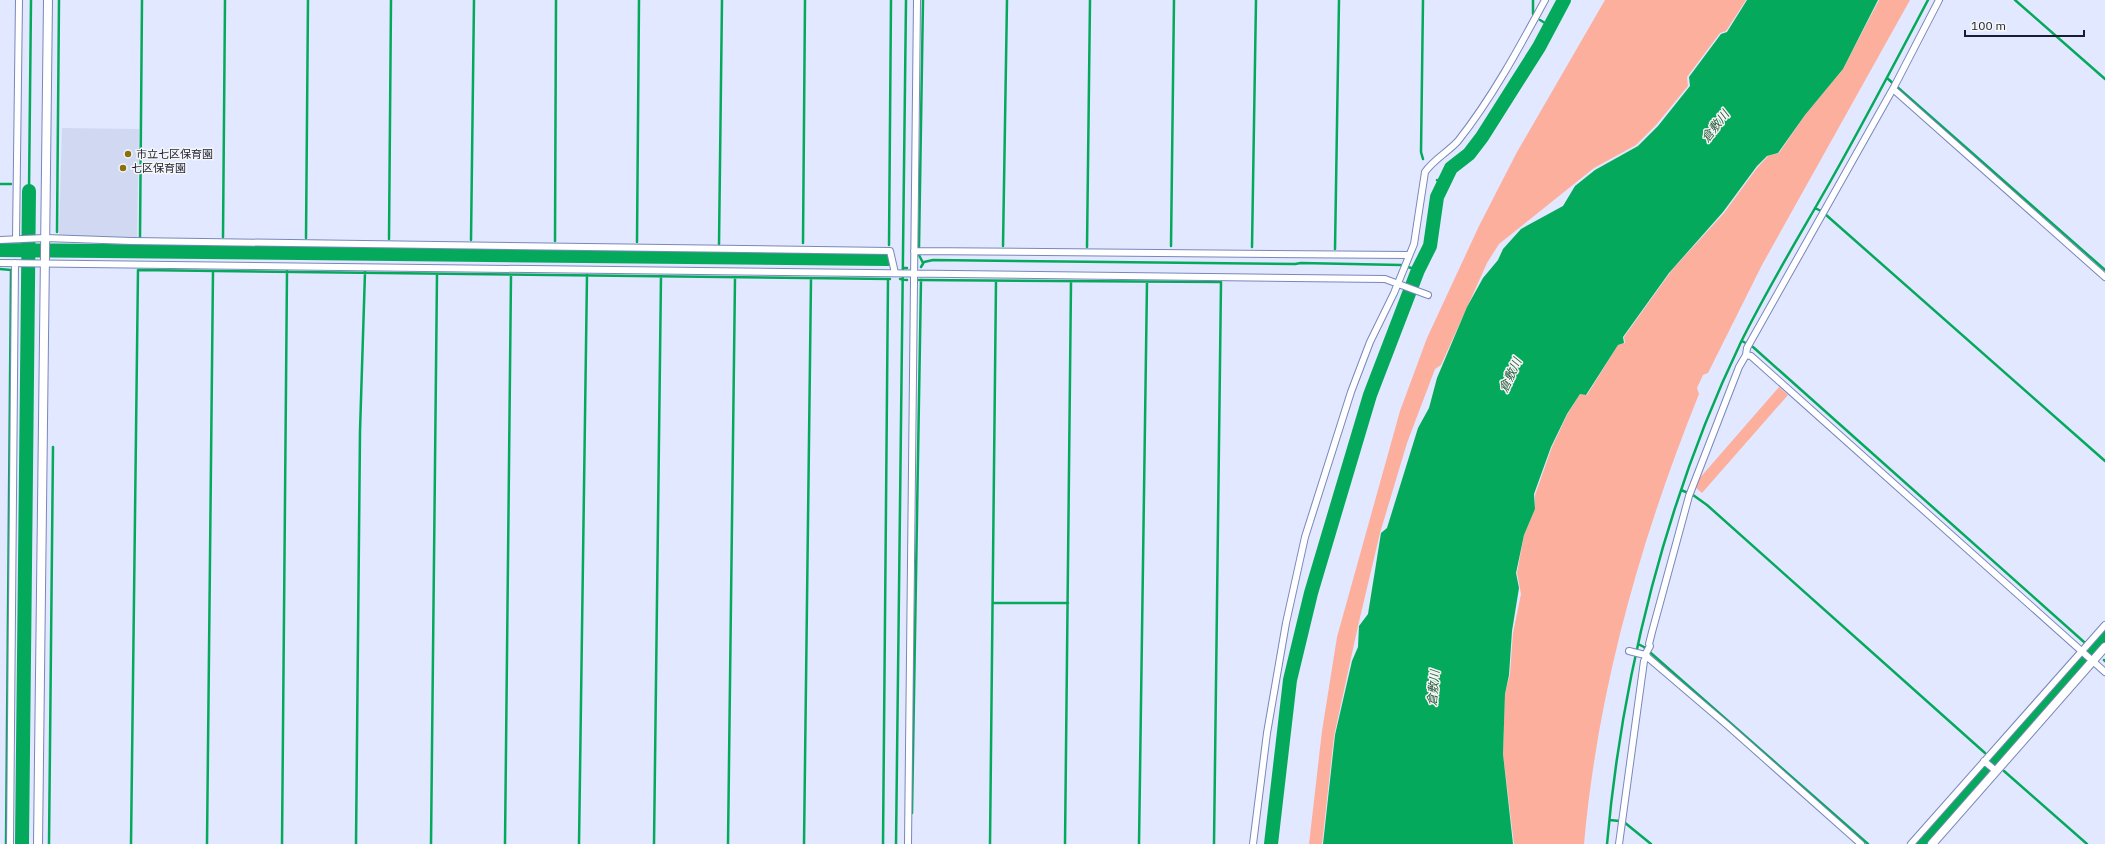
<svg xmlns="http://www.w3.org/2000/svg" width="2105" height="844" font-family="'IBM Plex Sans','Noto Sans JP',sans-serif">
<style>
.built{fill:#d1d9f2}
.green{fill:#fdaf9e}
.water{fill:#05a95b}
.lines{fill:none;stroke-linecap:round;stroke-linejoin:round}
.stream{stroke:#05a95b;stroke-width:2.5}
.river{stroke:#05a95b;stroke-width:14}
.minor-casing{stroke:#7a87bb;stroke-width:8}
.tertiary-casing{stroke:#7a87bb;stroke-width:10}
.minor{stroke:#fff;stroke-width:6}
.tertiary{stroke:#fff;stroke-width:8}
.poi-dot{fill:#897112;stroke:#f6f6f6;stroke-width:1.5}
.labels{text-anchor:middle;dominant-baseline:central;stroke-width:3;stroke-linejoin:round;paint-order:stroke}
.poi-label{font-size:11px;fill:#191d32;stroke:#f6f6f6;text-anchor:start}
.water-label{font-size:12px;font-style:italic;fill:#2a5d3c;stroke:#f6f6f6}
</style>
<rect width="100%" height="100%" fill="#e1e8ff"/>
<!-- built -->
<path class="built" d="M62 128 139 129 137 239 59 236Z"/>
<!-- green -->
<path class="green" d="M1605 0H1746L1726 31 1720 33 1687 77 1688 86 1656 125 1636 145 1594 168 1499 244 1487 263 1441 365 1435 369 1407 443 1380 533 1358 626 1334 736 1322 844H1309L1322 731 1337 637 1400 411 1427 338 1479 226 1517 152Z
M1879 0H1910L1762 265 1708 373 1703 375 1697 388 1699 394C1641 538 1598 688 1584 844H1514L1503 754 1505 694 1510 674 1513 633 1521 594 1517 573 1524 535 1535 509V495L1552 447 1567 415 1580 394 1587 395 1618 345 1625 343 1624 337 1672 270 1724 213 1757 168 1768 156 1779 153 1805 115 1843 69Z
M1779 387 1788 395 1702 493 1694 486 1698 480Z"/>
<!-- water -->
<path class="water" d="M1747 0H1878L1843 69 1805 115 1778 153 1767 156 1757 166 1723 212 1669 273 1623 337 1624 343 1618 345 1586 395 1580 394 1567 414 1551 447 1534 494 1535 509 1524 535 1516 573 1519 588 1512 631 1509 675 1505 694 1503 754 1513 844H1323L1335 735 1352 661 1358 647 1359 626 1368 614 1381 533 1387 528 1418 428 1429 408 1437 378 1467 307 1483 278 1498 260 1503 249 1521 229 1563 206 1575 186 1595 170 1638 146 1658 126 1690 86 1689 77 1721 34 1727 32Z"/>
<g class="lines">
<!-- stream -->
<path class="stream" d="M1423 0 1421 152 1423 159
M1533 0V14
M2015 0 2105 79
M1540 20 1550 26
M1887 78 2105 270
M1437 180 1442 184
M0 184H11
M29 191 31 0
M1815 208 1821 211
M1825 214 2105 461
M57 232 59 0
M140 237 142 0
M223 237 225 0
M306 238 308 0
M389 239 391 0
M471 240 474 0
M555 241 556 0
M637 242 639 0
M803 243 805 0
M719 244 722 0
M889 245 891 0
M57 246V250
M1003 246 1007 0
M1171 246 1174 0
M919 247 923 0
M1087 247 1090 0
M1252 247 1256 0
M1335 249 1339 0
M140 251V247
M388 251V254
M224 252V249
M471 252V255
M306 253V249
M720 253V257
M919 255 923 263
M554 256V253
M637 256 638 254
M803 258V256
M888 259V256
M921 267 924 262 933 260 1295 264 1301 263 1401 265 1418 270
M903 268H907
M0 269 11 270
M24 269H29
M900 279 907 280
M919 280 1221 282 1214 844
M1742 341 1753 347 2093 650
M1681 490 1693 495 1707 505 1985 753
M993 603H1068
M1638 644 1644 647 1868 844
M2104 660 2105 661
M1991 759 1995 763
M2004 771 2087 844
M912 813 921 280
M1610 820 1619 821
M1624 822 1651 844
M6 844 11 270
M49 844 53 447
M131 844 138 270 890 279
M207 844 213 271
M282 844 287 271
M356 844 360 431 365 272
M431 844 437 274
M505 844 511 275
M579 844 587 275
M654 844 661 276
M728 844 735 278
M804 844 811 279
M883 844 888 279
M896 844 906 0
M990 844 996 281
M1065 844 1071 282
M1139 844 1147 282
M1607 844C1622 674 1667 496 1741 342 1768 287 1800 235 1830 182 1864 122 1896 61 1928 0"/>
<!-- river -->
<path class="river" d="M0 250 888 259
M22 844 29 191
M1271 844 1290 680 1311 593 1370 395 1418 270 1430 246 1437 197 1451 168 1469 154 1482 137 1539 47 1564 0
M1919 844 2105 633"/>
<defs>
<path id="minor" d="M1893 89 2105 277
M16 239 19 0
M0 240 45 238 132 241 890 251 895 273
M914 251 1409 255
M0 263 1385 279 1428 295
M1746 355 1751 356 2105 672
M1629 651 1645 655 1727 725 1861 844
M1645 655 1650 646 1649 644 1652 632 1689 496 1739 367 1746 355 1747 348 1894 87 1939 0
M1984 761 1996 771
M10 844 15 263
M908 844 917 0
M1253 844 1267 733 1286 623 1305 537 1351 392 1370 342 1394 293 1414 244 1425 172C1433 160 1448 152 1458 141 1492 98 1519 48 1545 0
M1619 844 1644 661 1647 656
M1911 844 2105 625"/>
<path id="tertiary" d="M38 844 48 0
M1932 844 2105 647"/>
</defs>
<!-- minor casing -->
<use href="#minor" class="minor-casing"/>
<!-- tertiary casing -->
<use href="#tertiary" class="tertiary-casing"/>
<!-- minor -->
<use href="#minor" class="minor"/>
<!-- tertiary -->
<use href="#tertiary" class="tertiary"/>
</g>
<!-- markers -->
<g class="poi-dot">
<circle cx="128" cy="154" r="4"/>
<circle cx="123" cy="168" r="4"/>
</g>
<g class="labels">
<!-- poi labels -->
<g class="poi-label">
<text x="136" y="154">市立七区保育園</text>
<text x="131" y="168">七区保育園</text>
</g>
<!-- water labels -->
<g class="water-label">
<text transform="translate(1715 126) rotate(-52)">倉敷川</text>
<text transform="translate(1510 375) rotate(-65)">倉敷川</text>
<text transform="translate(1433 688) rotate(-85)">倉敷川</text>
</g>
</g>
<!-- scale -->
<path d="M1965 30v6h119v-6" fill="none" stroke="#191d32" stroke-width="2"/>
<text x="1971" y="30" font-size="12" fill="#191d32" stroke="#f6f6f6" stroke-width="3" paint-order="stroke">100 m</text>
</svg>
